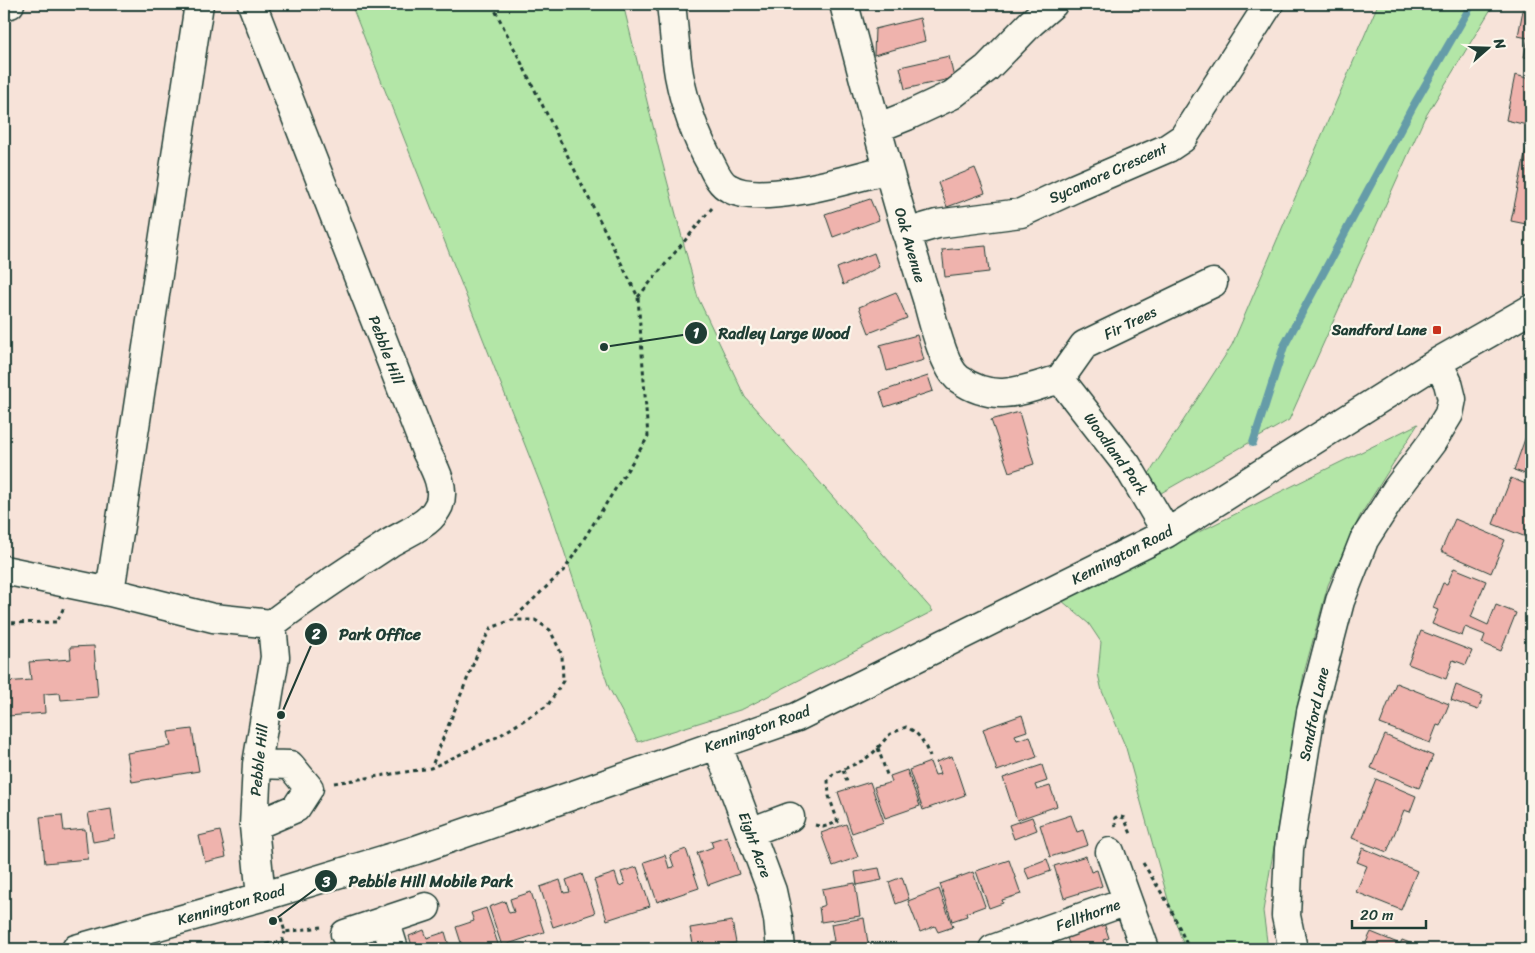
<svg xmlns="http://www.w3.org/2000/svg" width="1535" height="953" font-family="Sriracha,sans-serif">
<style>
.green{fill:#b3e6a7;stroke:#69926e}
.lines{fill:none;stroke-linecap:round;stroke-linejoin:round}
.stream{stroke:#659ca8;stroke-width:8}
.building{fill:#efb3ad;stroke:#1f3d34}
.minor-casing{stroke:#1f3d34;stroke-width:31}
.path{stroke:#1f3d34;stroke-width:3;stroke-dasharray:4 4;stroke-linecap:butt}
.minor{stroke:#fbf7ec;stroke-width:28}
.poi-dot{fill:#c8321e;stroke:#fbf7ec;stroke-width:2}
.labels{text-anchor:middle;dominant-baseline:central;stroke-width:4.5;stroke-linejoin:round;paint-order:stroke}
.street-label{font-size:15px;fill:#1f3d34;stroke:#fbf7ec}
.poi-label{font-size:15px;font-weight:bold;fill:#1f3d34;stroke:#fbf7ec;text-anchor:end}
.leader{fill:none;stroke:#1f3d34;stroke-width:2}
.callout-dot{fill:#1f3d34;stroke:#fbf7ec;stroke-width:2}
.mark-label{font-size:15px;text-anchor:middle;font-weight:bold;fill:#fff}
.callout-label{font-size:16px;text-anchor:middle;font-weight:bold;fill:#1f3d34;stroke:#fbf7ec;stroke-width:4.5;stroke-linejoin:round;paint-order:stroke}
</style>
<rect width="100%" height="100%" fill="#f7e3d9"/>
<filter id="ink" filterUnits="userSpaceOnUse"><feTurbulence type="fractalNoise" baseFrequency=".02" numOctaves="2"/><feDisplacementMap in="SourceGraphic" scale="10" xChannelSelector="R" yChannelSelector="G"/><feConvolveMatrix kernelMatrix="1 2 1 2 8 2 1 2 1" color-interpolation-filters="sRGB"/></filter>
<g filter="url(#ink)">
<!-- green -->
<path class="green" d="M351 4H623L659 150 698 298 745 397 933 611 743 709 638 742 609 688 551 511Z
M1378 4H1494L1424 119 1289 420 1161 493 1147 477 1232 345Z
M1418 424 1360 516 1328 585 1304 673 1263 911 1268 949H1185L1169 903 1126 748 1102 691 1098 674 1101 642 1089 624 1061 600Z"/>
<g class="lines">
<!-- stream -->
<path class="stream" d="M1253 443 1284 346 1412 108 1472 4"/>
</g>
<!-- building -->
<path class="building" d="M1523 10 1531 12V58L1524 57 1528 38 1518 36Z
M920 18 925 41 874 55 875 29Z
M949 56 954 78 905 89 900 67Z
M1515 75 1531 79V126L1506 120Z
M1527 145 1531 146V225L1511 221Z
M975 168 985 193 947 207 938 183Z
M870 199 879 220 833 237 825 214Z
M986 246 989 272 945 277 942 250Z
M874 253 879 267 843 285 837 268Z
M896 292 907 318 869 333 859 307Z
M917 335 924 360 887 371 880 345Z
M928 376 933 391 885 407 880 392Z
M1019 412 1034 464 1009 472 991 420Z
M1526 436 1531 438V476L1514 470Z
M1511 478 1531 486V539L1493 524Z
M1455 519 1505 540 1491 573 1441 551Z
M1454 568 1486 581 1471 617 1488 625 1496 605 1516 613 1501 651 1482 643 1485 635 1465 627 1462 636 1432 624 1438 610 1433 608 1443 583 1447 584Z
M1421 631 1472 651 1466 665 1453 660 1446 679 1408 664Z
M94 646 98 697 61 700 60 693 44 694 45 713 8 716 5 682 31 680 29 662 71 659 70 647Z
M1396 683 1449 704 1440 726 1437 725 1430 743 1380 724Z
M1456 685 1483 696 1478 710 1451 700Z
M1022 715 1027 731 1015 735 1017 740 1030 736 1037 757 997 771 983 729Z
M192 729 199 771 132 782 127 753 171 746 168 732Z
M1385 735 1433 756 1419 788 1371 768Z
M952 756 965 795 923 810 909 770 930 762 935 775 940 774 936 762Z
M1042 765 1047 781 1035 785 1037 790 1050 786 1057 806 1017 820 1003 778Z
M907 770 920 806 885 818 874 787 892 782 890 776Z
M1376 779 1416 796 1410 812 1404 810 1387 852 1352 838Z
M870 782 884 822 852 833 838 792Z
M111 809 115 838 93 842 88 813Z
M62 815 64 831 85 829 88 859 45 863 40 817Z
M1071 815 1077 832 1083 830 1088 845 1050 857 1040 825Z
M1032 817 1037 830 1014 839 1009 825Z
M846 824 858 857 833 866 821 833Z
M220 831 226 857 205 862 199 836Z
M727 836 739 874 708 885 697 853 713 847 711 841Z
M1363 848 1417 871 1401 910 1356 892 1367 866 1357 862Z
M686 849 699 888 657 902 644 862 665 855 669 868 674 867 670 855Z
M1086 856 1091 872 1097 870 1102 886 1064 898 1054 866Z
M1047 859 1051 871 1029 879 1024 868Z
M1009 860 1021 894 1002 900 1003 903 989 908 976 871Z
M637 867 650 906 607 920 594 880 615 873 619 886 625 884 621 872Z
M879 868 882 880 857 885 855 872Z
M973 872 985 906 966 913 967 916 952 921 940 884Z
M582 874 595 913 553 927 540 887 560 880 564 893 570 892 566 880Z
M902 877 909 899 896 904 889 882Z
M855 883 860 916 821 922 819 907 825 905 822 889Z
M939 889 953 927 938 932 935 926 920 932 908 901Z
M531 892 544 932 502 946 489 907 505 901 509 913 514 912 510 899Z
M486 908 499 947 492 949H463L456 927 474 921 471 913Z
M864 918 869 949H829L828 942 834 941 831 924Z
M732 921 736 943 722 945 723 949H694L690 928Z
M1104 923 1109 938 1103 940 1106 949H1071L1066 935Z
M424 930 427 938 445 932 450 949H413L409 936Z
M1371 932 1400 944 1402 940 1420 947 1419 949H1363Z"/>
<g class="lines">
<defs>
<path id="minor" d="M671 4C674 27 675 52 679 75 685 106 696 137 711 164 715 172 720 184 729 188 760 207 853 178 888 169
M844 4C870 103 896 202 927 299 932 318 944 368 959 379 994 404 1023 390 1060 379
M4 6 10 4
M877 128 907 116 952 95 987 68 1031 23 1053 4
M906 233 937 224 1021 213 1075 188 1168 148 1183 138 1269 4
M1060 379 1127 465 1167 533
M1060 379 1084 345 1213 283
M4 570 110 592 213 618 272 624C309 595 349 570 388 544 402 535 419 529 430 518 433 515 437 509 439 505 446 487 434 467 426 451L252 4
M110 592 199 4
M717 744 772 891 778 919 781 949
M254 826 296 808 309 788 290 765 257 764
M750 832 790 817
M1110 852 1145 949
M261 897 254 826 257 764 275 657 272 624
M385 920 394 949
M345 934 426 907
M76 949 261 897 416 850 797 717 1167 533 1438 362 1531 309
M993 949 1127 901
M1293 949 1286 916 1289 849 1311 712 1340 601 1364 540 1396 490 1432 442 1449 414 1452 399 1448 383 1438 362"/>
</defs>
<!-- minor casing -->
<use href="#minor" class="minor-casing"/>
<!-- path -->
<path class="path" d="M492 4 638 297 648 437 565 569 512 620
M638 297 712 208
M4 623 57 622 64 607
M878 748 888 778
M843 770 848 785
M334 783 431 768 499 736 548 705 563 681 562 655 550 630 535 620H512L491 628 479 650 431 768
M815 825 823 827 838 822 829 796 828 781 833 774 864 760 874 752 890 734 906 727C920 733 924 743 930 757
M1116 827 1114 821 1115 818 1118 816 1124 818 1132 836
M1143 863 1169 905 1189 949
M281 918 285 932 321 927
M282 942 285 932
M195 949 199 947 243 948 282 942 284 949"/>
<!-- minor -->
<use href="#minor" class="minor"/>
</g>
</g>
<!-- markers -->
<rect class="poi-dot" x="1432" y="325" width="10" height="10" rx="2.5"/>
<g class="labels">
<!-- street labels -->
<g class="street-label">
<text transform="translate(1108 173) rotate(-24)">Sycamore Crescent</text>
<text transform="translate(910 245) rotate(74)">Oak Avenue</text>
<text transform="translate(1130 323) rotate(-26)">Fir Trees</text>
<text transform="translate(386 350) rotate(69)">Pebble Hill</text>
<text transform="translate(1116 454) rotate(54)">Woodland Park</text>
<text transform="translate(1122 555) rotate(-27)">Kennington Road</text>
<text transform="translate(1314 714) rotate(-78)">Sandford Lane</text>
<text transform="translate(757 729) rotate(-20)">Kennington Road</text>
<text transform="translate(259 760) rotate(-84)">Pebble Hill</text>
<text transform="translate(755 845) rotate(70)">Eight Acre</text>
<text transform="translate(231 905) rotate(-16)">Kennington Road</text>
<text transform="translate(1088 915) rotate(-20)">Fellthorne</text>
</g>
<!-- poi labels -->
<g class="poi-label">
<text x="1427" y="330">Sandford Lane</text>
</g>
</g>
<!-- callouts -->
<path class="leader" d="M604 347L696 333M281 715L316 634M273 921L326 881"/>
<g class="callout-dot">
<circle cx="604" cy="347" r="5"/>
<circle cx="281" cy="715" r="5"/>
<circle cx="273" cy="921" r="5"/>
<circle cx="696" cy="333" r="12"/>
<circle cx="316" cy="634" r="12"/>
<circle cx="326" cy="881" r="12"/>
</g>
<g class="mark-label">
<text x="696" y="338">1</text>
<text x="316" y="639">2</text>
<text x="326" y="887">3</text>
</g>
<g class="callout-label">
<text x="784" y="339">Radley Large Wood</text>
<text x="380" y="640">Park Office</text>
<text x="431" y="887">Pebble Hill Mobile Park</text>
</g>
<!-- margin -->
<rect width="1535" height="953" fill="none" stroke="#fbf7ec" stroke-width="20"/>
<rect x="10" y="10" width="1515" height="933" fill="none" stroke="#1f3d34" stroke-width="2" filter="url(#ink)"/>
<!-- north arrow -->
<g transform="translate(1488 48) rotate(70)" stroke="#fbf7ec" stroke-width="4" paint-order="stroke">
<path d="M0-4L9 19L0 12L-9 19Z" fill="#1f3d34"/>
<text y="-8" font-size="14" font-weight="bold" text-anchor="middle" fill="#1f3d34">N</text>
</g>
<!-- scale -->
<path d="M1352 920v8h74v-8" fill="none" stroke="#1f3d34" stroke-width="2.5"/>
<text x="1360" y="920" font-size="15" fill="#1f3d34" stroke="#fbf7ec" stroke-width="4" paint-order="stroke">20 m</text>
</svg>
